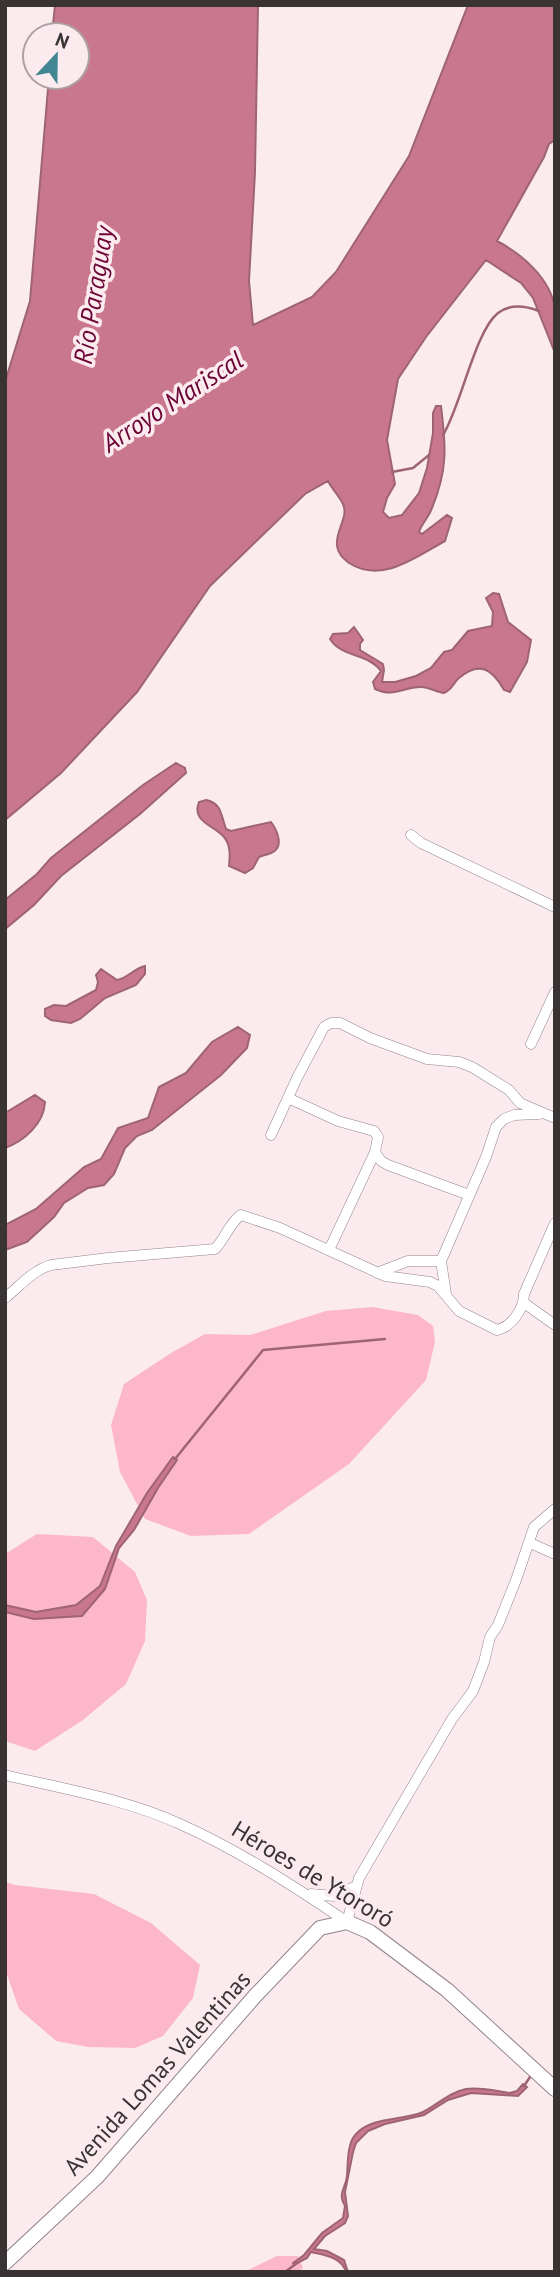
<svg xmlns="http://www.w3.org/2000/svg" width="560" height="2277" font-family="'PT Sans',sans-serif">
<style>
.green{fill:#fdb7ca}
.water{fill:#c9778f;stroke:#9e6374;stroke-width:2}
.lines{fill:none;stroke-linecap:round;stroke-linejoin:round}
.stream{stroke:#9e6374;stroke-width:2.5}
.street-casing{stroke:#928487;stroke-width:11}
.secondary-casing{stroke:#928487;stroke-width:16}
.street{stroke:#fff;stroke-width:10}
.secondary{stroke:#fff;stroke-width:14}
.labels{text-anchor:middle;dominant-baseline:central;stroke-width:7;stroke-linejoin:round;paint-order:stroke}
.street-label{font-size:24px;fill:#393334;stroke:#fbebef}
.water-label{font-size:26px;font-style:italic;fill:#6b0334;stroke:#fbebef}
</style>
<rect width="100%" height="100%" fill="#fbebef"/>
<!-- green -->
<path class="green" d="M372 1307 418 1315 433 1326 435 1342 426 1380 349 1464 249 1534 191 1536 145 1519 120 1472 111 1425 124 1384 171 1353 205 1334 250 1335 326 1311Z
M37 1534 93 1537 135 1572 147 1600 145 1641 126 1684 83 1720 35 1751 5 1741V1554Z
M5 1882 15 1885 94 1894 151 1923 200 1965 193 1998 163 2036 135 2048 88 2047 56 2041 19 2009 5 1969Z
M277 2256H298L303 2268 299 2272H244Z"/>
<!-- water -->
<path class="water" d="M55 5H258L255 172 249 281 253 325 312 297 336 272 409 156 468 5H555V140L549 144 544 157 497 241C522 254 551 279 555 309 557 323 555 339 555 353L533 298 521 283 486 260 426 337 398 379 387 440 395 484 387 498 383 512 389 518 402 515 419 493 427 468 433 433V413L436 406H441C446 446 448 469 432 508 429 517 422 523 419 532L422 534 447 515 452 518 445 541C416 557 382 584 349 563 343 558 338 554 337 546 335 531 349 517 343 504 339 496 332 489 328 481L305 494 210 586 137 692 61 773 5 820V382L30 301 49 77H77V35H52Z
M493 593 499 594 508 622 531 640 527 662 510 692 504 690C493 670 480 660 459 678 453 683 453 689 444 693 436 692 429 687 421 687 402 687 395 698 375 689L373 682 381 671C368 653 342 658 330 639L333 634 348 633 354 627 363 640 360 644V650L383 664 384 670 382 682H395L416 676 431 668 444 652 452 650 468 631 492 626 493 612 486 598Z
M176 763 185 768 186 773 140 814 61 876 34 905 5 929V900L37 874 51 858 143 785Z
M206 800C222 803 221 816 226 829L231 831 271 822C277 830 285 848 271 853 267 855 263 855 259 857L253 868 245 873 229 866C230 857 231 845 224 837 214 825 191 822 199 802Z
M145 966V974L136 985 105 998 80 1019 71 1023 51 1020 45 1016V1009L54 1005 66 1006 96 990 98 982 96 975 101 969 117 980C128 978 133 969 145 966Z
M238 1027 250 1035 247 1048 221 1075 152 1130 137 1136 125 1148 114 1174 104 1185 88 1188 64 1203 54 1217 27 1242 5 1250V1225L36 1209 84 1167 101 1159 118 1128 148 1118 159 1087 186 1073 212 1042Z
M35 1095 45 1102C44 1124 24 1141 5 1148V1113Z
M173 1457 177 1460 158 1488 134 1530 119 1548 105 1589 82 1616 34 1619 5 1612V1605L36 1612 76 1605 100 1586 116 1546 147 1493Z
M523 2084 527 2087 518 2096 471 2093 448 2100 424 2115 385 2124 368 2131 356 2143 353 2152 345 2192 348 2216 345 2223 325 2236 314 2249 327 2251 344 2260 348 2272H346C342 2257 324 2255 311 2252L307 2258 294 2265 293 2263 304 2255 322 2233 343 2218 345 2206C337 2193 346 2188 347 2176 348 2163 347 2143 356 2134 373 2116 402 2121 423 2112 437 2105 450 2092 466 2089 480 2087 497 2091 510 2093L517 2091Z"/>
<g class="lines">
<!-- stream -->
<path class="stream" d="M443 435C461 406 475 331 498 313 511 303 526 306 539 311
M392 472 413 468 429 455
M175 1459 263 1350 385 1339
M524 2086 532 2074
M285 2272 297 2263"/>
<defs>
<path id="street" d="M411 835 421 843 555 907
M531 1044 555 992
M288 1098 338 1121 374 1131 378 1137 375 1152 329 1250
M271 1135 297 1078 324 1027 331 1023H340L370 1038 427 1059 459 1062 472 1067 509 1090 520 1103 555 1118
M375 1152 381 1161 388 1165 469 1195
M377 1273 408 1261H441
M446 1294 441 1261 486 1157 496 1127 504 1119 514 1115 539 1114
M5 1298C20 1286 33 1270 51 1265L108 1258 215 1249C225 1239 230 1222 241 1215L280 1228 385 1276 430 1282 438 1286 459 1311 497 1330C512 1327 524 1308 524 1294L555 1223
M524 1303 555 1325
M530 1543 555 1554
M5 1775C64 1789 125 1799 180 1824 238 1850 294 1886 347 1922L359 1878 452 1719 473 1691 484 1662 490 1637 498 1625 516 1580 534 1527 555 1509
M311 1894 334 1896 356 1886"/>
<path id="secondary" d="M5 2263 97 2177 255 1996 320 1928 347 1922 370 1932 447 1990 555 2089"/>
</defs>
<!-- street casing -->
<use href="#street" class="street-casing"/>
<!-- secondary casing -->
<use href="#secondary" class="secondary-casing"/>
<!-- street -->
<use href="#street" class="street"/>
<!-- secondary -->
<use href="#secondary" class="secondary"/>
</g>
<g class="labels">
<!-- street labels -->
<g class="street-label">
<text transform="translate(313 1874) rotate(31)">Héroes de Ytororó</text>
<text transform="translate(157 2073) rotate(-48)">Avenida Lomas Valentinas</text>
</g>
<!-- water labels -->
<g class="water-label">
<text transform="translate(93 295) rotate(-81)">Río Paraguay</text>
<text transform="translate(172 401) rotate(-33)">Arroyo Mariscal</text>
</g>
</g>
<!-- border -->
<rect width="560" height="2277" fill="none" stroke="#393334" stroke-width="14"/>
<!-- north arrow -->
<g transform="translate(56 56) rotate(22)"><circle r="33" fill="#fbebef" stroke="#ada1a4" stroke-width="2"/>
<path d="M0-5L12 26L0 18L-12 26Z" fill="#418693"/>
<text y="-10" font-size="19" font-weight="bold" text-anchor="middle" fill="#393334">N</text>
</g>
</svg>
